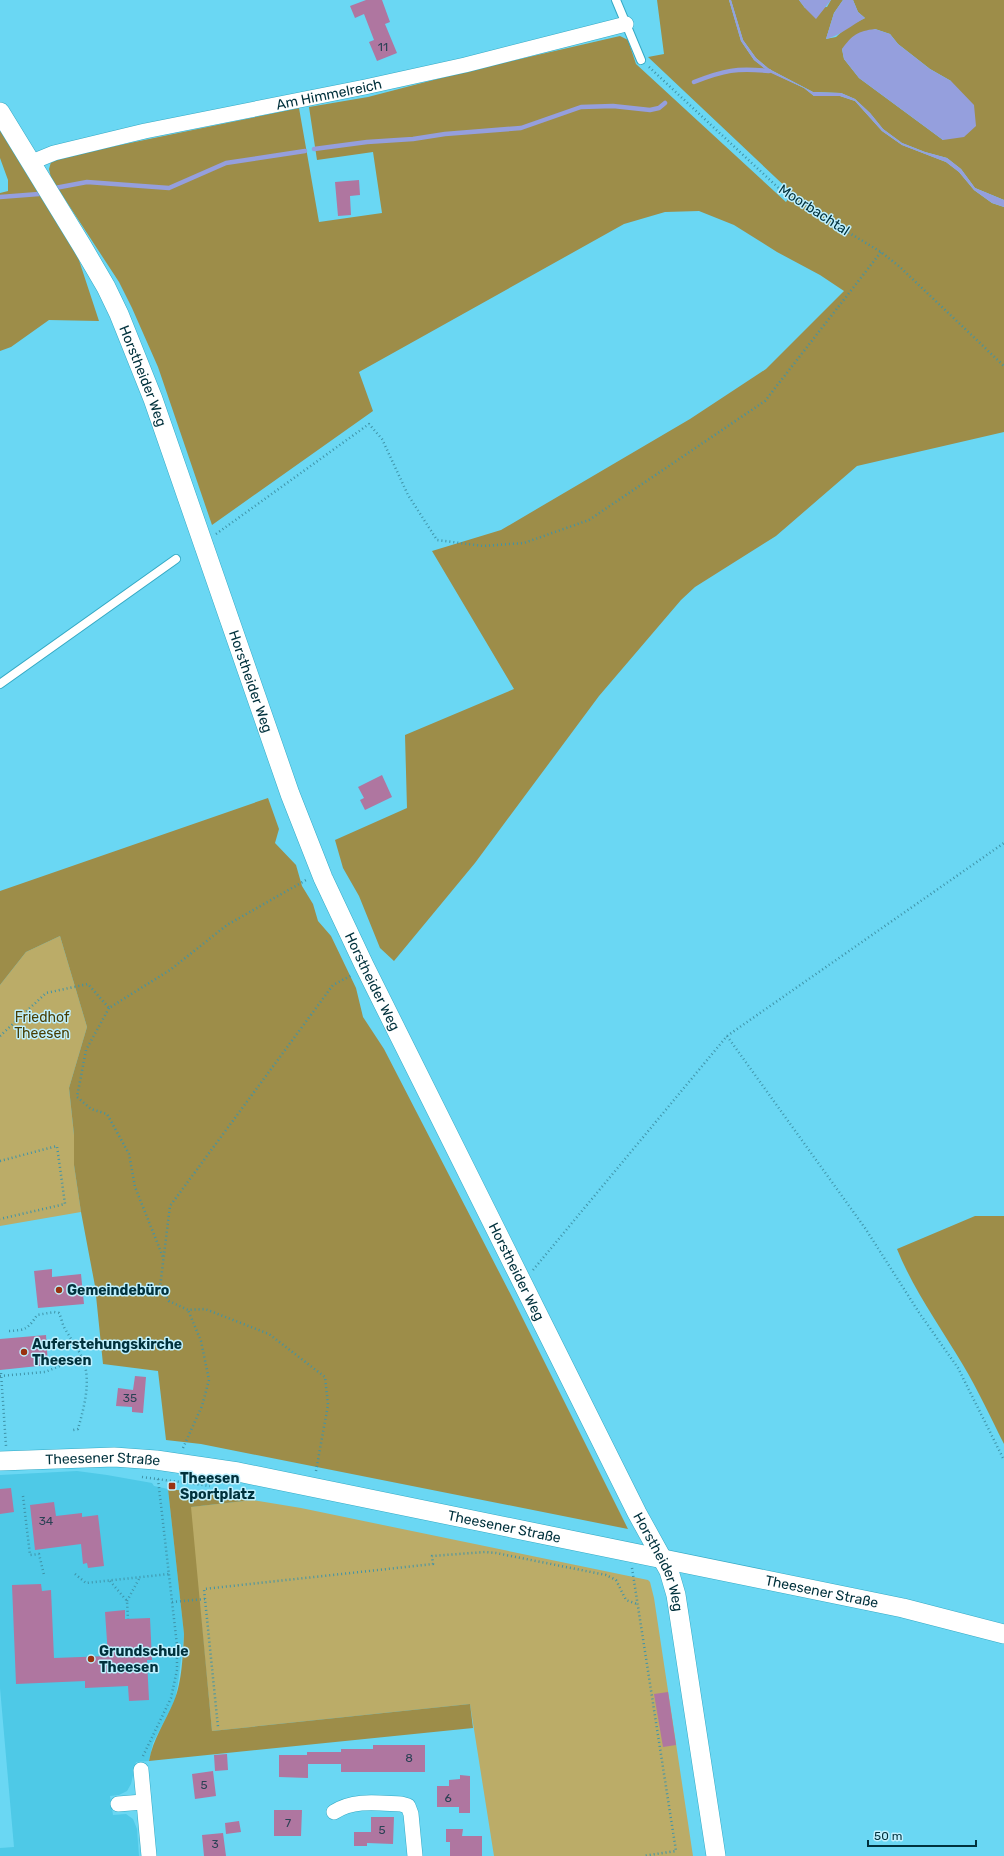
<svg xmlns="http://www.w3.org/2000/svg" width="1004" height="1856" font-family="Rubik,sans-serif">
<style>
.built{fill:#4ec9e7}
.green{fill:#bbac68}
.forest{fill:#9d8d49;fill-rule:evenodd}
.water{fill:#959fdd}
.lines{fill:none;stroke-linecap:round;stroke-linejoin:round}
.stream{stroke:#959fdd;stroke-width:4.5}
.building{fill:#af76a0}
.service-casing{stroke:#34a9c4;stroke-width:10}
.minor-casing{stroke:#34a9c4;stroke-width:16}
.tertiary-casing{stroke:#34a9c4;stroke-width:20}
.path{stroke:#3f93a8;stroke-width:2.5;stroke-dasharray:1 3;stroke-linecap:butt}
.service{stroke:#fff;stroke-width:8}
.minor{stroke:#fff;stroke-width:15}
.tertiary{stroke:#fff;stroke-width:19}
.poi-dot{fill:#993210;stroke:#bff0fe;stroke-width:1.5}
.labels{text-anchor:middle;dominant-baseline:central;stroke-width:3;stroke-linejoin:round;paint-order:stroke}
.number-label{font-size:12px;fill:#2c4255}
.street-label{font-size:14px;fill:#00313c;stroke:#bff0fe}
.park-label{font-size:14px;fill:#483d02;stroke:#bff0fe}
.poi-label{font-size:14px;font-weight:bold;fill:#00313c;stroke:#bff0fe;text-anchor:start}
</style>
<rect width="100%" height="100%" fill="#6ad7f3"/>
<!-- built -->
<path class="built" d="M77 1471 107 1475 152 1483 154 1486 168 1489 184 1634 178 1684 175 1700 153 1743 149 1761 136 1762 131 1784 127 1791 119 1795 110 1796 113 1815 126 1814 133 1819 137 1829 139 1856H0V1848L14 1847 0 1688V1475Z"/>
<!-- green -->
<path class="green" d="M60 936 87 1027 69 1088 74 1135V1165L81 1212 0 1226V985L26 952Z
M253 1500 301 1508 648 1580 650 1582 654 1598 693 1856H494L470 1704 212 1731 190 1507Z"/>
<!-- forest -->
<path class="forest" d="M657 0H729L741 41 754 60 768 71 804 88 814 96H840L855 101 882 131 902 145 946 162 959 172 974 190 992 203 1004 207V432L857 466 776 536 695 587 681 600 599 696 475 863 394 961 380 948 359 896 343 868 335 840 407 808 405 735 514 689 432 551 501 530 690 419 766 369 844 291 820 275 777 252 734 225 699 211 665 212 624 224 359 372 373 411 212 525 158 367 132 308 119 282 51 178 49 169 51 162 57 158 299 108 319 222 382 213 373 152 317 160 309 107 368 97 468 71 620 36 628 40 636 64 786 202 792 193 648 57 664 54Z
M731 0H799L805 8 827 7 831 0H843L834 13 826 39 836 37 847 27 865 18 858 12 853 0H1004V200L975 188 961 169 947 158 925 152 902 143 883 129 870 113 855 99 841 93 813 92 769 69 756 58 743 40ZM875 29 890 34 898 44 930 69 951 81 943 140 859 78 844 59 842 49Z
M0 126 74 245 99 321 49 320 11 347 0 351V193L8 191V180L0 158Z
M268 798 279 829 275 843 296 865 302 886 313 904 318 921 331 936 356 988 363 1017 384 1049 514 1301 628 1529 201 1444 166 1440 158 1371 103 1364 95 1286 81 1212 74 1165V1135L69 1088 87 1027 60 936 26 952 0 985V891Z
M975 1216H1004V1444C991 1418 978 1390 963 1365 940 1326 914 1291 897 1249Z
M168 1489 252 1498 253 1500 191 1507 212 1731 470 1704 473 1728 149 1761C153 1739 165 1722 174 1701 182 1683 183 1653 184 1634Z"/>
<!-- water -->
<path class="water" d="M729 0H731L743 40 756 58 769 69 813 92 841 93 855 99 870 113 883 129 902 143 925 152 947 158 961 169 975 188 1004 200V207L992 203 974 190 959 172 946 162 902 145 882 131 855 101 840 96H814L804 88 769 72 754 60 741 41Z
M799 0H831L816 19 805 8Z
M843 0H853L858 12 865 18C852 25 839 36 826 39L834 13Z
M875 29 890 34 898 44 930 69 951 81 974 105 976 126 964 137 943 140 859 78 844 59 842 49C852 35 858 31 875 29Z"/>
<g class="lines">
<!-- stream -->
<path class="stream" d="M694 82C725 70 736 68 769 71
M314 149 367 142 413 139 445 134 521 128 581 107 613 106 650 110 659 108 665 103
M55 188 87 182 169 188 226 163 305 151
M0 197 39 194"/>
</g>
<!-- building -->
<path class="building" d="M366 0H382L390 22 385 24 397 53 377 61 369 42 374 40 364 14 355 18 350 6Z
M359 180 360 195 350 196 351 215 338 216 335 182Z
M382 775 392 797 365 810 360 800 364 798 358 787Z
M52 1269V1277L81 1274 84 1304 38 1308 34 1271Z
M46 1335 48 1365 0 1370V1339Z
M135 1376 146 1377 143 1413 132 1412V1407L116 1406 118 1388 133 1390Z
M11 1488 14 1512 0 1514V1489Z
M54 1502 56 1516 82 1513V1517L98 1515 104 1566 88 1568 87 1563 83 1564 81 1544 35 1550 30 1505Z
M41 1584 42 1591 51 1590 54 1658 108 1656 105 1612 125 1610V1619L150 1618 152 1660H147L149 1700 129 1701 128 1686 85 1688V1681L16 1684 12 1585Z
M668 1692 676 1745 663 1747 654 1694Z
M373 1745H425V1772H341V1764H308V1778L279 1777V1755H307V1752H341V1749H373Z
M227 1754 228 1770 215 1771 214 1755Z
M213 1771 216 1796 195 1799 192 1774Z
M460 1775 470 1776V1813H459V1807H437V1786H449V1780L460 1779Z
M274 1810H302L301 1836H274Z
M371 1817H394L393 1844 367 1843V1846H354V1832H371Z
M239 1821 241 1832 226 1834 225 1823Z
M446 1829H463L462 1836H482V1856H450V1842H446Z
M223 1833 226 1856H204L202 1835Z"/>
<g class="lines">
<defs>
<path id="service" d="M616 0 641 60
M0 684 176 559"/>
<g id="minor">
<path id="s1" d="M32 162 54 153 145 131 365 87 465 65 626 24"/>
<path d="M141 1770 149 1856"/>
<path d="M118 1804 143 1802"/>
<path d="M334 1812C354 1799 378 1803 401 1804L408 1806 411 1814 415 1856"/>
</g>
<g id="tertiary">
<path id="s2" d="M0 112 82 246 106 287 119 314 153 399 290 794 323 878 364 965 637 1513 669 1571 676 1595 716 1856"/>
<path id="s3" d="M0 1461 114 1457 156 1460 238 1472 903 1608 1004 1634"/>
</g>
</defs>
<!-- service casing -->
<use href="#service" class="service-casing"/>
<!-- minor casing -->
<use href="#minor" class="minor-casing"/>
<!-- tertiary casing -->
<use href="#tertiary" class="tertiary-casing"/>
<!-- path -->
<path class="path" d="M649 67 786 195 881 252 900 267 1004 366
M216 534 369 424 382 439 408 495 437 540 483 546 524 543 589 520 765 401 881 252
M109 1008 86 1050 77 1097 91 1109 107 1114 129 1154 135 1187 163 1257
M0 1036 46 993 88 984 109 1008 170 970 227 925 306 880
M727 1036 865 1228 920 1314 958 1368 1004 1460
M0 1161 57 1146 65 1204 0 1219
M533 1270 727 1036 1004 843
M9 1331C26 1330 28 1329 37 1315L54 1312 59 1313C61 1317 62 1323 64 1327 72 1342 84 1355 86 1371 89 1390 83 1411 78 1429L73 1430
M1 1373 6 1446
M0 1376 45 1372 82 1357
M183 1448 202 1406 209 1380 201 1341 188 1310
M316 1471 328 1405 325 1377 269 1334 205 1309 188 1310 169 1301 160 1287 170 1206 333 985 352 975
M142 1477 210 1486
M23 1496 30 1555 39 1554 44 1575
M632 1568 676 1851 643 1856
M75 1574 86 1583 169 1574
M110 1581 127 1601 128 1619
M205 1599 204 1589 433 1564 432 1556 485 1552 496 1553 606 1575 616 1580 626 1600 637 1604
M127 1601 140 1577
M172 1602 205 1599 218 1727
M143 1756 171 1698 177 1670V1645L158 1479"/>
<!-- service -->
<use href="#service" class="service"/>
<!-- minor -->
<use href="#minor" class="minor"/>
<!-- tertiary -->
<use href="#tertiary" class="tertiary"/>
</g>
<!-- markers -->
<g class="poi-dot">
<circle cx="59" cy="1290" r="4"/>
<circle cx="24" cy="1352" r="4"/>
<rect x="168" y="1482" width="8" height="8" rx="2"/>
<circle cx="91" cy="1659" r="4"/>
</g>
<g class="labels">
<!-- number labels -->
<g class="number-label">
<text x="383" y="47">11</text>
<text x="130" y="1398">35</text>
<text x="46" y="1521">34</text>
<text x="409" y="1758">8</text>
<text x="204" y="1785">5</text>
<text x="448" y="1798">6</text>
<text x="288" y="1823">7</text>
<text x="382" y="1830">5</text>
<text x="215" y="1844">3</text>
</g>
<!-- street labels -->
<g class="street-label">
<text stroke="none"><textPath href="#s1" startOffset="305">Am Himmelreich</textPath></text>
<text transform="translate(814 210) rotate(33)">Moorbachtal</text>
<text stroke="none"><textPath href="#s2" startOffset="301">Horstheider Weg</textPath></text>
<text stroke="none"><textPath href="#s2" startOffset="625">Horstheider Weg</textPath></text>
<text stroke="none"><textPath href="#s2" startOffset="949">Horstheider Weg</textPath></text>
<text stroke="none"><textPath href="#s2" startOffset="1273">Horstheider Weg</textPath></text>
<text stroke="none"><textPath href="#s3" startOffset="103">Theesener Straße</textPath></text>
<text stroke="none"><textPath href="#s3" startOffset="511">Theesener Straße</textPath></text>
<text stroke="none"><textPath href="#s2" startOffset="1597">Horstheider Weg</textPath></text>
<text stroke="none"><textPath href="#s3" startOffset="835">Theesener Straße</textPath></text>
</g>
<!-- park labels -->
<g class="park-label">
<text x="42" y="1017">Friedhof<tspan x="42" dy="16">Theesen</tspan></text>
</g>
<!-- poi labels -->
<g class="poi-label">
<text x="67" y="1290">Gemeindebüro</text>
<text x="32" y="1344">Auferstehungskirche<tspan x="32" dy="16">Theesen</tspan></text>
<text x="180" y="1478">Theesen<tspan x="180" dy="16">Sportplatz</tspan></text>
<text x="99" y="1651">Grundschule<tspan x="99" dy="16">Theesen</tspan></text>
</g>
</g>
<!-- scale -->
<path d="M868 1840v6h108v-6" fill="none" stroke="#00313c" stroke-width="2"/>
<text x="874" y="1840" font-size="12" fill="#00313c" stroke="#bff0fe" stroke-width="3" paint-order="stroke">50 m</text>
</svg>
